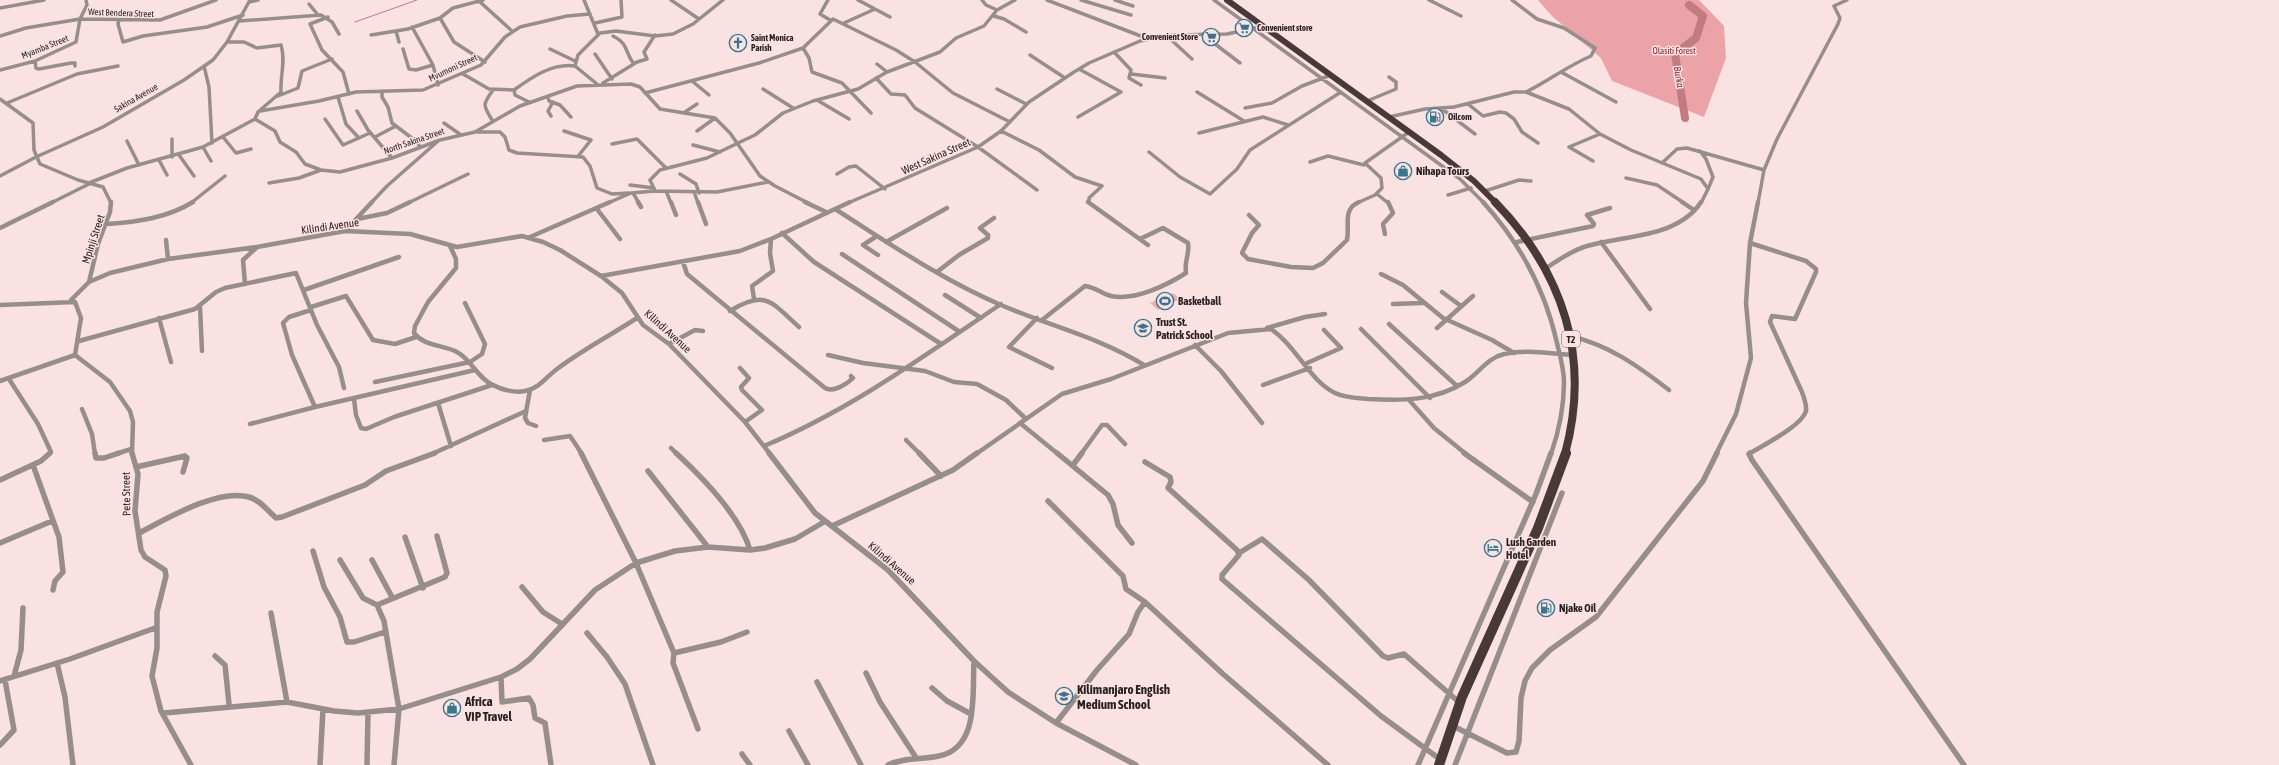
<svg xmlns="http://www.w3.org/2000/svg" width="2279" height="765" font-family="'Asap Condensed',sans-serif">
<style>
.green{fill:#efafb2}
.forest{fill:#eba3a7}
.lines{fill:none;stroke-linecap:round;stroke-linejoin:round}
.stream{stroke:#c17c80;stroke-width:1}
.river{stroke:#c17c80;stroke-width:8}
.minor-far2{stroke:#978d8d;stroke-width:3.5}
.minor-far1{stroke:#978d8d;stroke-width:4.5}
.minor{stroke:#978d8d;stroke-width:5.5}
.trunk-far2{stroke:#493838;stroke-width:6}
.trunk-far1{stroke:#493838;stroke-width:8}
.trunk{stroke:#493838;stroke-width:10}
.labels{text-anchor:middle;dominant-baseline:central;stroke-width:3;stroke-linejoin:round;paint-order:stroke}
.far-street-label{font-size:9px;fill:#281f20;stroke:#fae1e2}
.far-poi-label{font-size:9px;font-weight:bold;fill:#281f20;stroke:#fae1e2;text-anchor:start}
.far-park-label{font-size:9px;fill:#7e2a36;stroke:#fae1e2}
.far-water-label{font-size:10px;font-style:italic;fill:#87333d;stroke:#fae1e2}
.shield{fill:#fae1e2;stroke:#67595a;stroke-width:1}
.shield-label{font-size:10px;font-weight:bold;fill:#281f20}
.street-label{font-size:11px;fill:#281f20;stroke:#fae1e2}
.poi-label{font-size:11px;font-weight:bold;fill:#281f20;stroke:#fae1e2;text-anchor:start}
.near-poi-label{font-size:13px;font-weight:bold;fill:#281f20;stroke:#fae1e2;text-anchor:start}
</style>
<rect width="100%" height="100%" fill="#fae1e2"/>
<!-- green -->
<path class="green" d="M1173 293 1180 299 1158 310 1150 303Z"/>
<!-- forest -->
<path class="forest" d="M1538 0H1699L1724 26 1726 58 1704 117 1612 81 1601 58 1552 16Z"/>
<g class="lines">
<!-- stream -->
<path class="stream" d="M355 22 417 0"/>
<!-- river -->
<path class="river" d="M1685 118 1675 54 1696 38 1703 16 1689 5"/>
<!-- minor-far2 -->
<path class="minor-far2" d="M584 0 598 34
M671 0 699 19
M828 0 820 14 830 20
M858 0 890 17
M982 0 986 5 997 10
M1047 0 1146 38
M1081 0 1131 15
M1115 0 1133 6
M1214 0 1460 179 1484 203
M1429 0 1461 16
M1512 0 1537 19 1564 28 1595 48 1591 56C1567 66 1549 81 1526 92
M479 1 512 31
M249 2 258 0
M309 4 318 15
M0 8 44 0
M994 16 1004 19 1026 32
M328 17 310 24 322 50 343 72 349 94
M440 18 454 42 485 62
M119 20 118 24 123 42 143 36 207 27 243 15
M239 21 321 15 332 22 339 34
M595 23 622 17 621 0
M844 23 875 9
M412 27 433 65 438 85
M396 31 399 42
M1202 34 1240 63
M371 35 408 29 440 18 453 8 483 0
M0 36 26 28 80 19 160 20 216 0
M613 36C630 45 624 52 634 64
M1167 36 1192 59
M227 42H244L257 48 281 45C286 61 280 76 281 92L258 112 255 119 275 131 280 142 296 152 305 164 321 170 340 172 392 158 440 140 475 132 520 106 577 86 631 84 640 87 660 109 715 118 730 133 760 176 775 186 808 203
M803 48 809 58 812 72 842 83 871 113
M403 49 409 69 416 70 433 65
M550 49 575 61
M1114 52 1131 70 1129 78 1141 85
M595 54 612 79
M1030 55 1065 78
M35 61 36 68 39 69 71 63H75V66
M877 64 887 72
M204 66 209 87 212 143
M0 70 35 61 76 42 80 19 87 5 86 0
M1561 72 1616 102
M463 74 489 89 514 90
M1131 74 1165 78
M876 78 891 94 905 95 915 108 978 147 1037 190
M692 81 709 95
M603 83 637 62 647 59 644 52 655 35
M597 84 575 66 578 55 600 33 616 31 655 36 673 34 693 24 723 0
M763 89 793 108
M997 89 1026 104
M382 91V97L388 107 392 123 417 142 420 147
M1197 92 1244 121
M645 93 759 63 803 48 833 19 896 50 915 62 953 93 1010 122
M278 96 298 88 302 71 332 59
M548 96 549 101 560 105 571 117
M338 97 346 124 359 138
M0 99 33 123 34 150 40 164 78 180 103 187 111 203
M817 100 849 119
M1367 101 1396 89V82L1389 77
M529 102 515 95 514 90C532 77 552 63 575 66
M7 103 77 74 118 66
M1468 104 1483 116 1500 112 1506 113 1514 119 1522 132 1538 143
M1245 108 1272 103 1302 86 1331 75
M1442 109 1475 134
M260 111 319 101 356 92 423 90 481 65 505 37 520 27 567 16 590 14
M357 111 368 130 392 158
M685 112 697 104
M551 116 548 111 553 102
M1078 117 1121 92 1079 69
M1389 117 1425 109 1454 107 1514 92H1526L1569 109 1600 134 1631 150 1701 179 1708 189 1701 203
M325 119 343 145 370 133
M492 120C483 105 482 105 493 90
M444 123 461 135
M564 131 591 140 579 155
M697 131 715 118
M1001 131 1039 150 1075 177 1102 186 1089 198V203
M477 132H500L505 137 509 150 517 153 583 157 590 166 597 188 612 194 629 193
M1199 133 1263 117 1288 125
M223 137 236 153 251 149
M375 137 394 127
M172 139V157
M127 141 139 165
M738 143 755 135 783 113 813 101 858 89 887 72 940 52 956 38 984 26 997 10 1015 0
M612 144 637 139 666 168
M693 145 720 152
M203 147 211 161
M1700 151 1706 159 1713 177 1708 189
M1149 152 1180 177 1210 194 1237 169 1250 150 1341 92
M179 155 194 176
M159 160 167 175
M1593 161 1569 147 1600 134
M1310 162 1328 156 1364 165
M1662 163 1677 149 1687 148 1764 170
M680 174 696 184 699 193
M837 174 849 167 856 166 885 189
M0 176 36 157 103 127 184 80 213 60 227 42 250 0
M1626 178 1657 185 1684 203
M89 183 127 168 203 147 255 119
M269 183 299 178 321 170
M630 185 654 188
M655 191 650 180 660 170 707 158 738 143
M666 191 671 203
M1485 191 1519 180 1531 181
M694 192 698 203
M633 193 639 203
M1377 194 1388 203
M1448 195 1471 188
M51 203 91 183
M191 203 225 176
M371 203 387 186 437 142
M408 203 468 174
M608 203 631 193 655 191 717 192 768 182
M848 203 978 147 1001 131 1029 102 1074 72 1089 63 1140 41 1172 35 1227 34 1255 28
M1357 203 1375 195 1382 188 1381 178 1365 163 1409 132
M1758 203 1764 170 1777 139 1838 24 1840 18 1834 6 1847 0"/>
<!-- minor-far1 -->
<path class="minor-far1" d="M638 202 641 207
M671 202 676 215
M698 202 706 224
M805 202 826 212
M1088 202 1148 245
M1483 202C1520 243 1545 289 1557 343 1560 356 1564 369 1564 382 1564 406 1559 431 1551 454
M1682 202 1694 210
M597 209 620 239
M835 209C889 243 942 280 1001 305 1049 326 1099 337 1144 365
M1249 215 1259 225 1252 233 1242 253 1248 259 1291 267 1313 268 1323 263 1347 240C1350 226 1342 209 1359 202
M357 219 387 213 410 202
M107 224C137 222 167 218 193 202
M0 228 53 202
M345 231 372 202
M782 233 814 262 941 344
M1385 234 1383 224 1393 213 1388 202
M877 236 863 245 878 255
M530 237 610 202
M166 240 168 259
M886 242 947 208
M1517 242 1593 226 1594 224 1587 215 1610 208
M1601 242 1650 309
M450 246 456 259V268L428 302 415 326 414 333C425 347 442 344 457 352 472 360 477 378 493 385 502 390 515 393 525 391 540 388 546 377 557 369 582 350 611 335 637 318
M842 254 960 332
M683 262 687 274 825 388C833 393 847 384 853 378L851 376
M1546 268C1559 260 1572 250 1587 246 1624 235 1678 238 1701 202
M937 272 959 255 988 238V235L980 228 994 218
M1381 274 1403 285 1443 318 1492 340 1514 353
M601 276 740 251 771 239 850 202
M89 282 98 244 110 212 111 202
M245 284 243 260 256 248
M304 290 399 257
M1442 292 1461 306
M945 295 981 318
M754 299 752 286 773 271 770 253 771 239
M71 300 89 282 110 273 168 259 257 247 345 231 410 234 457 247 522 236 543 242 560 250 601 276 622 293 643 325 669 344 745 422 770 454
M1393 304 1423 303
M0 305 75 302 81 318 75 355 110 382 130 411 133 422 132 454
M200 307 202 351
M311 307 346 296 373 340 395 344 416 337
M311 310 289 317 283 323 292 355 315 407 475 370
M730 311C766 289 771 302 799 327
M159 318 171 362
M1037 318 1009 347 1052 368
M1042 320 1085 286C1095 287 1102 294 1111 296 1135 301 1167 285 1186 273 1184 259 1190 255 1188 243L1163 228 1140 239
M1389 324 1457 386
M1267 328 1305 317 1325 314
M1437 328 1473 296
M1361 329 1430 398
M1570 336C1609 345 1638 366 1669 390
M79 341 195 309 216 292 225 288 296 273 317 325 339 367 344 388
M669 344 695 330 703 331
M1195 345 1221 371 1262 423
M828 355 863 363 925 371 954 382 977 384 1006 400 1025 418
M1307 363 1341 348 1324 330
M740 368 749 378 741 387 742 390 762 410 745 422
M9 379 38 424 51 452 49 454
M0 381 75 355
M375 382 470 362 482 354 485 344 465 303
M1263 385 1310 368
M530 390 525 418 528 423 536 426
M354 399 356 415 361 428 366 429 394 417 492 385
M1410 401 1434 428 1466 454
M438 403 451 446
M82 409 92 434 95 454
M1020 423 1058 454
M250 424 315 407
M544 440 570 436 582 454
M906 440 920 454
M764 446C850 410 924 356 1001 304
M671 448 677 454
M116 454 131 449
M432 454 526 411
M976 454 1062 394 1111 379 1228 333 1271 329C1296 346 1309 380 1335 393 1345 398 1357 398 1368 399 1402 401 1435 401 1465 382 1479 373 1487 358 1504 354 1527 349 1551 354 1574 355
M1081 454 1102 425H1107L1125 444
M1716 454 1736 414 1751 358 1746 303 1750 243 1758 202
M1749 454C1763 445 1802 426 1806 411 1807 405 1804 398 1802 392L1770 322 1772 316 1795 319 1816 272V269L1806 261 1750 243"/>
<!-- minor -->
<path class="minor" d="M95 453 96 458H104L119 453
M132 453 138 474 135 511 141 550 145 557 165 570 166 576 157 612V648L152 676 161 711 191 765
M581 453 636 563 674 653 673 663 698 729
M676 453C702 477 740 516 750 550
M769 453 815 513 888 570 974 661 1008 692 1056 723 1136 765
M919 453 941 476
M1057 453 1108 495 1113 504 1118 525 1132 543
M1464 453 1533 502
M1750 453 1749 454 1752 460 1964 765
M1145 462 1170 477 1171 482 1168 488 1237 550 1239 555 1222 575V579L1381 716 1441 760
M33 465 59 537 63 572 55 581 53 590
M1073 465 1082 453
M136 467 185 456 187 458 183 472
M648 471 708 547
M0 480 41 461 50 453
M1048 501 1123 576 1126 589 1145 602 1223 674 1328 765
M832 526 953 470 977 453
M139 533C166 519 218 488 249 497 260 500 268 511 276 518L282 517 365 485 386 471 435 453
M405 537 423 588
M0 543 52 521
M313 551 324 587 340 617 347 642H354L385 632
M1239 553 1262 539 1309 580 1383 656 1388 658 1404 654 1460 703
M340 560 363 598 377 605
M372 560 392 597
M522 587 543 612 562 624
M271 613 287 702
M587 633 607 657 625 684 653 765
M674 653 721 642 747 632
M215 656 225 665 229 704
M57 663 65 697 73 765
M866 673 880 702 915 756
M14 676 21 650 23 608
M501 677 502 702 529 698 533 705 535 718 545 723 551 765
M0 681 70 659 155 628
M817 682 861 765
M932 688 947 701 971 714
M164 713 287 702 334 711 358 713 399 709 501 677 517 669 530 659 595 590 636 563 675 551 708 547 750 550 765 548 795 539 824 522
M1056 723 1097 670 1129 634 1138 612 1145 602
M1451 725 1507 753 1516 752 1519 741 1521 698 1525 681 1532 668 1550 650 1596 617 1703 481 1717 453
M789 731 808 765
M0 745 14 730 5 680
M742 754 750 765
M320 765 323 709
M367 765 368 712
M394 765 399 709 384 621 377 605 445 577 447 573 437 536
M888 765C905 757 921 760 939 756 980 748 972 692 974 661
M1418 765 1536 494 1551 453
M1455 765 1562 493"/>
<!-- trunk-far2 -->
<path class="trunk-far2" d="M1227 0 1441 155 1474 181 1496 203"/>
<!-- trunk-far1 -->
<path class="trunk-far1" d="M1495 202C1564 273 1591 358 1565 454"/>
<!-- trunk -->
<path class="trunk" d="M1439 765 1462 697 1538 528 1566 453"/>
</g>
<!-- icons -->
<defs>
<symbol id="supermarket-ring" viewBox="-11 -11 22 22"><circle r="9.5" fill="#fae1e2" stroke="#39768d" stroke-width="1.5"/><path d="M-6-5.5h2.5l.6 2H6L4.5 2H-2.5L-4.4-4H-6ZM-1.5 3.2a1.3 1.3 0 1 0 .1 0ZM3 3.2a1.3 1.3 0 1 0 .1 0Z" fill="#39768d"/></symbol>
<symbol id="church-ring" viewBox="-11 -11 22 22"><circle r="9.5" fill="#fae1e2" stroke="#39768d" stroke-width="1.5"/><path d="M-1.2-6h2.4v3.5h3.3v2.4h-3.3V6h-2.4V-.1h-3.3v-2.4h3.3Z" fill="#39768d"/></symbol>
<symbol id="fuel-ring" viewBox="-11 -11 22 22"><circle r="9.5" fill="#fae1e2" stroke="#39768d" stroke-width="1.5"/><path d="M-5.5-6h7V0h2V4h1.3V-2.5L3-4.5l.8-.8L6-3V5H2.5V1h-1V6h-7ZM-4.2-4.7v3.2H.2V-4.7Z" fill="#39768d"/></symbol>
<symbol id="shop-ring" viewBox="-11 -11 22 22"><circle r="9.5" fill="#fae1e2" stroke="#39768d" stroke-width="1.5"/><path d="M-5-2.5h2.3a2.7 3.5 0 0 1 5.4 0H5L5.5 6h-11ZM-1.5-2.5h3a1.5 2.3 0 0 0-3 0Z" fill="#39768d"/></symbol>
<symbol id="stadium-ring" viewBox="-11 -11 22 22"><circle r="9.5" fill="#fae1e2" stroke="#39768d" stroke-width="1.5"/><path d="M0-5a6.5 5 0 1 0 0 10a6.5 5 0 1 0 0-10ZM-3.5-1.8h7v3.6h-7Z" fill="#39768d"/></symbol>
<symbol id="school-ring" viewBox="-11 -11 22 22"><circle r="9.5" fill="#fae1e2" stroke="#39768d" stroke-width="1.5"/><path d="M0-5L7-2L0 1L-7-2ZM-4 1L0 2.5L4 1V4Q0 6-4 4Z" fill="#39768d"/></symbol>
<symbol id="hotel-ring" viewBox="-11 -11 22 22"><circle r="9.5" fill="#fae1e2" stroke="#39768d" stroke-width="1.5"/><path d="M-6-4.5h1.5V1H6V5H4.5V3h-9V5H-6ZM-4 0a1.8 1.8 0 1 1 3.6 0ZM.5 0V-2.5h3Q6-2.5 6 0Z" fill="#39768d"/></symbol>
</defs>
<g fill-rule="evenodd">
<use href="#supermarket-ring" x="1234" y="18" width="20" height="20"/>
<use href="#supermarket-ring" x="1201" y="27" width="20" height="20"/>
<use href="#church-ring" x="728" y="33" width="20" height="20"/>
<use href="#fuel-ring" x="1425" y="107" width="20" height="20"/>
<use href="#shop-ring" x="1393" y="161" width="20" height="20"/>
<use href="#stadium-ring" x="1155" y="291" width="20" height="20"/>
<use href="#school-ring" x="1133" y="318" width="20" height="20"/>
<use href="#hotel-ring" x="1483" y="538" width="20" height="20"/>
<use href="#fuel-ring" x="1536" y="598" width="20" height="20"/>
<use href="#school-ring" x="1054" y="686" width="20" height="20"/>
<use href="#shop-ring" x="442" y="698" width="20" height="20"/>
</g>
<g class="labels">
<!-- far-street labels -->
<g class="far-street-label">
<text transform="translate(121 13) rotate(2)">West Bendera Street</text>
<text transform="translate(45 47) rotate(-22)">Myamba Street</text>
<text transform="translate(453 68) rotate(-25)">Mvumoni Street</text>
<text transform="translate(136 98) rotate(-30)">Sakina Avenue</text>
<text transform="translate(414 141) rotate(-19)">North Sakina Street</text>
</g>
<!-- far-poi labels -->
<g class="far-poi-label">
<text x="1257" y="28">Convenient store</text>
<text x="1198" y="37" text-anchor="end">Convenient Store</text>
<text x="751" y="38">Saint Monica<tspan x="751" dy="10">Parish</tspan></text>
<text x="1448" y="117">Oilcom</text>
</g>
<!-- far-park labels -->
<g class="far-park-label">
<text x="1674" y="51">Olasiti Forest</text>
</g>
<!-- far-water labels -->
<g class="far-water-label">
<text transform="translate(1679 77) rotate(81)">Burka</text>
</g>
<!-- shield labels -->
<rect class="shield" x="1562" y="331" width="18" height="16" rx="3"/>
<g class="shield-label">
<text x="1571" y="339">T2</text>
</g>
<!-- street labels -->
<g class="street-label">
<text transform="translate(936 156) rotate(-24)">West Sakina Street</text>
<text transform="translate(330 226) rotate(-8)">Kilindi Avenue</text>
<text transform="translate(93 239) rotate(-72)">Mpinji Street</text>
<text transform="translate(668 331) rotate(42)">Kilindi Avenue</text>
<text transform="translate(126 494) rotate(-91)">Pete Street</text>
<text transform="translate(892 563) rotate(41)">Kilindi Avenue</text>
</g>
<!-- poi labels -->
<g class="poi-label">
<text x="1416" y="171">Nihapa Tours</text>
<text x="1178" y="301">Basketball</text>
<text x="1156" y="322">Trust St.<tspan x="1156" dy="13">Patrick School</tspan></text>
<text x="1506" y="542">Lush Garden<tspan x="1506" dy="13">Hotel</tspan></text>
<text x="1559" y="608">Njake Oil</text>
</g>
<!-- near-poi labels -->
<g class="near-poi-label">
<text x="1077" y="689">Kilimanjaro English<tspan x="1077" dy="15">Medium School</tspan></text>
<text x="465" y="701">Africa<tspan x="465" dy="15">VIP Travel</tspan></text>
</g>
</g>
</svg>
